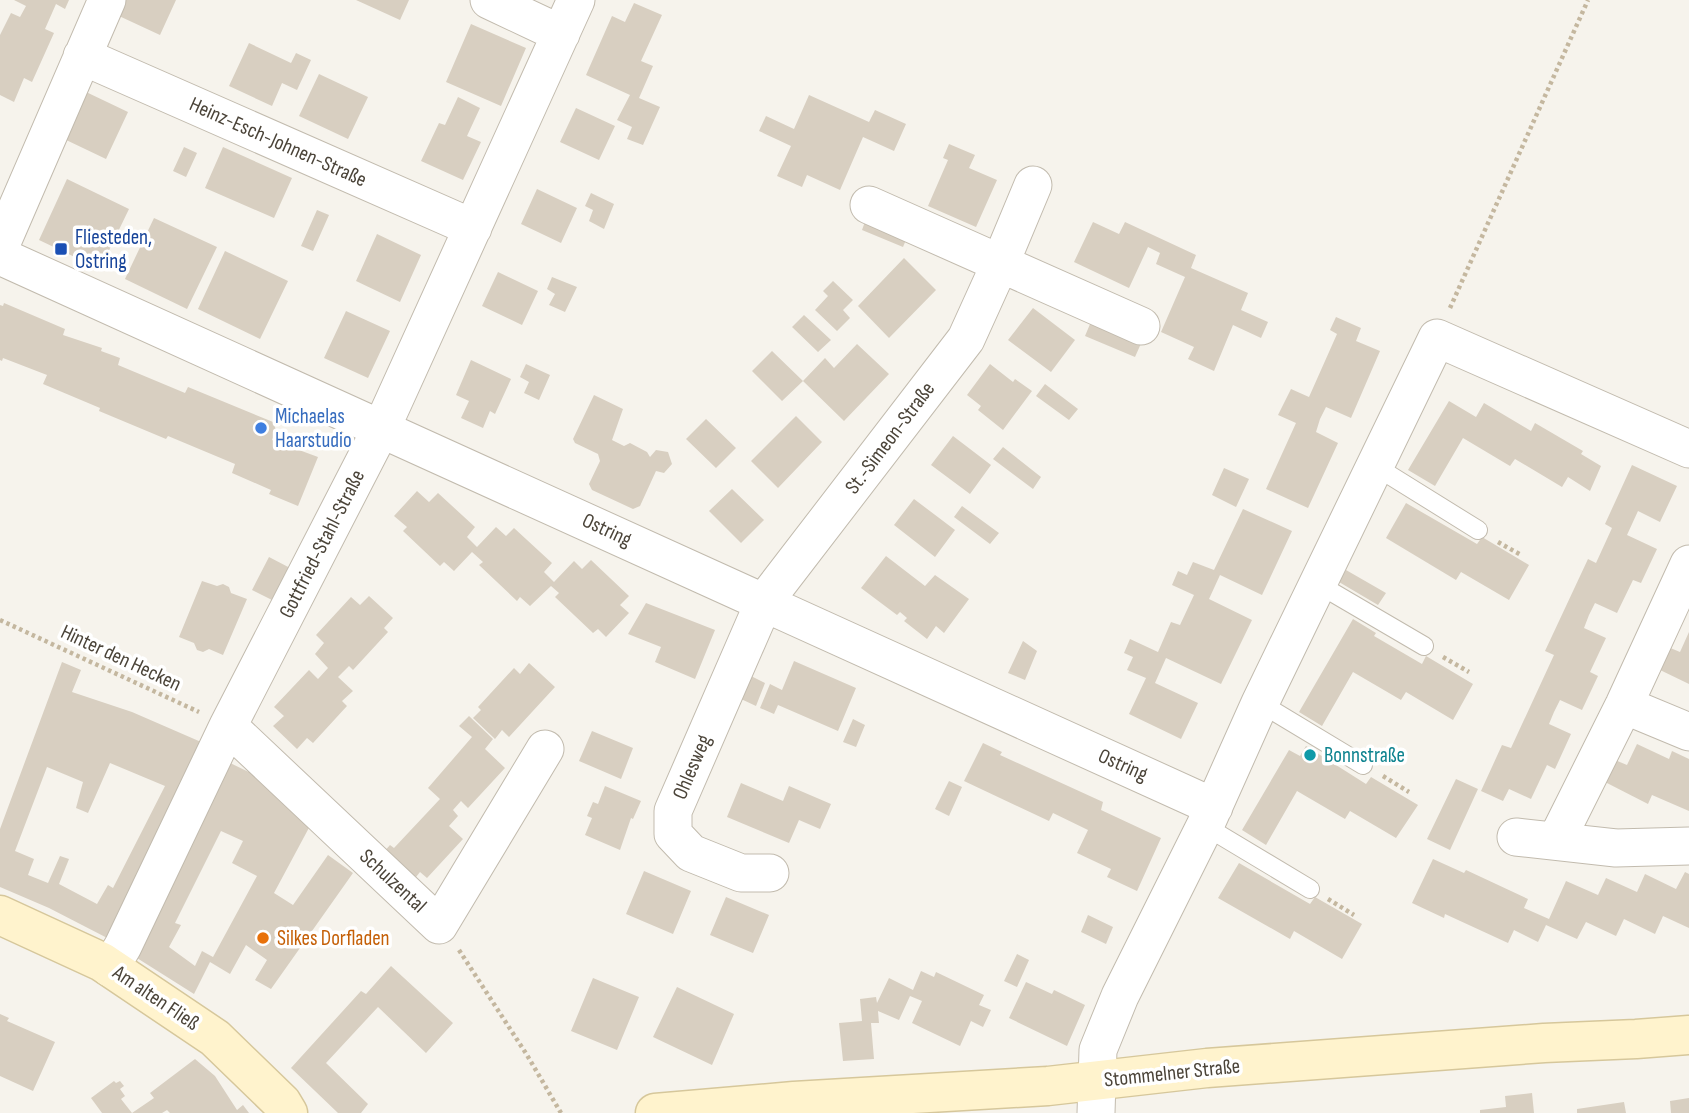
<svg xmlns="http://www.w3.org/2000/svg" width="1689" height="1113" font-family="'Sofia Sans Condensed',sans-serif">
<style>
.building{fill:#d8cfc1;fill-rule:evenodd}
.lines{fill:none;stroke-linecap:round;stroke-linejoin:round}
.lane-casing{stroke:#c2bbae;stroke-width:20}
.street-casing{stroke:#c2bbae;stroke-width:39}
.secondary-casing{stroke:#d6c79b;stroke-width:41}
.path{stroke:#c4b79f;stroke-width:4.5;stroke-dasharray:3.5 3.5;stroke-linecap:butt}
.lane{stroke:#fff;stroke-width:18}
.street{stroke:#fff;stroke-width:37}
.secondary{stroke:#fff3cd;stroke-width:38}
.transit-dot{fill:#1a4fb4;stroke:#fff;stroke-width:2.5}
.shop-dot{fill:#3f7fe0;stroke:#fff;stroke-width:2.5}
.culture-dot{fill:#0f9aa8;stroke:#fff;stroke-width:2.5}
.food-dot{fill:#e8710a;stroke:#fff;stroke-width:2.5}
.labels{text-anchor:middle;dominant-baseline:central;stroke-width:7;stroke-linejoin:round;paint-order:stroke}
.street-label{font-size:21px;fill:#4b4439;stroke:#fff}
.transit-label{font-size:21px;fill:#164399;stroke:#fff;text-anchor:start}
.shop-label{font-size:21px;fill:#366cbe;stroke:#fff;text-anchor:start}
.culture-label{font-size:21px;fill:#0d838f;stroke:#fff;text-anchor:start}
.food-label{font-size:21px;fill:#c56008;stroke:#fff;text-anchor:start}
</style>
<rect width="100%" height="100%" fill="#f6f3ec"/>
<!-- building -->
<path class="building" d="M14 0H69L65 9 56 4 45 29 54 33 32 82 24 78 14 102 0 95V35L11 13 20 17 26 6Z
M126 0H176L160 35 119 16Z
M356 0H409L400 20Z
M634 3 662 15 641 61 653 66 639 98 660 107 643 145 627 139 632 127 617 120 630 95 586 75 612 16 625 22Z
M471 24 526 48 501 106 446 82Z
M249 43 291 63 296 53 311 60 297 90 282 83 272 106 229 86Z
M319 74 368 97 348 139 299 116Z
M84 91 128 112 106 159 62 138Z
M809 95 869 122 875 110 906 124 894 151 863 137 840 190 807 175 802 187 777 176 791 146 759 131 766 116 794 129Z
M458 97 480 108 467 136 481 142 463 180 421 161 439 123 445 125Z
M576 108 615 126 599 160 560 142Z
M949 144 975 155 969 168 997 180 976 227 928 206 948 160 943 158Z
M184 147 197 153 186 177 173 171Z
M223 147 292 178 274 218 205 188Z
M67 179 129 209 100 269 39 240Z
M537 189 577 208 561 243 521 224Z
M591 193 614 204 604 229 589 221 593 210 585 206Z
M317 210 329 215 313 251 301 246Z
M867 216 908 235 903 247 862 230Z
M154 218 217 247 187 309 125 279Z
M1093 222 1119 234 1125 222 1196 255 1191 268 1248 293 1241 310 1268 322 1261 338 1233 325 1214 371 1188 359 1194 347 1161 332 1185 277 1156 264 1160 253 1148 247 1129 288 1074 262Z
M377 234 421 255 400 302 356 281Z
M225 251 288 281 260 339 198 309Z
M904 258 936 290 889 338 858 306Z
M498 272 538 291 522 325 482 306Z
M552 277 577 287 565 312 549 305 555 294 547 289Z
M833 281 853 300 843 310 850 318 837 331 815 310 828 296 823 291Z
M4 303 65 329 63 335 102 348 101 351 120 358 118 365 185 393 188 387 273 422 276 430 272 440 318 457 298 506 269 494 271 490 232 473 235 464 168 436 166 439 99 411 100 408 43 384 47 375 3 358 2 361 0 360V305L3 306Z
M1033 308 1075 340 1051 372 1008 340Z
M346 311 390 331 368 378 324 358Z
M804 315 831 340 818 352 792 327Z
M1093 317 1143 339 1135 357 1085 336Z
M1336 317 1361 328 1356 341 1380 351 1351 418 1326 407 1320 419 1316 432 1338 443 1308 508 1266 489 1296 423 1278 415 1291 389 1309 397 1337 334 1330 330Z
M857 344 889 374 844 421 803 381 825 358 834 368Z
M772 351 803 381 782 401 752 371Z
M471 360 511 379 495 414 490 411 483 428 461 418 469 401 456 395Z
M526 364 550 375 539 400 524 393 529 382 520 377Z
M990 364 1013 382 1015 379 1032 391 1003 430 978 410 981 406 967 395Z
M1045 384 1078 409 1069 420 1036 396Z
M594 395 623 409 612 440 624 446 630 443 647 452 650 457 656 450 668 452 672 464 664 473 656 471 640 506 633 509 592 490 589 484 600 461 598 454 575 443 573 439Z
M1449 401 1476 417 1484 403 1531 431 1535 423 1583 451 1581 454 1601 466 1590 491 1568 477 1562 487 1515 459 1510 466 1463 438 1435 486 1408 470Z
M796 416 822 442 778 488 751 461Z
M706 419 736 448 716 468 686 439Z
M953 436 991 465 970 494 931 465Z
M1003 447 1041 477 1033 489 993 459Z
M1632 465 1677 486 1660 522 1638 511 1627 535 1657 549 1641 583 1633 580 1617 613 1595 603 1589 615 1584 628 1606 638 1590 672 1598 676 1582 710 1560 700 1554 712 1549 724 1571 734 1555 769 1547 765 1531 799 1509 789 1503 801 1481 791 1502 745 1511 748 1554 655 1545 651 1588 559 1596 563 1612 528 1605 524Z
M1224 468 1249 479 1236 507 1212 495Z
M732 489 764 520 741 543 709 511Z
M417 491 429 502 438 493 475 527 467 537 477 547 496 527 506 536 514 528 552 563 544 572 554 582 574 561 582 569 591 560 629 596 620 605 629 613 606 637 598 629 593 633 555 597 559 593 551 586 530 606 520 597 517 601 479 565 483 562 472 552 454 571 444 562 440 566 403 531 407 527 394 516Z
M914 499 955 530 935 557 894 525Z
M1406 503 1477 544 1482 537 1529 565 1509 600 1461 572 1456 580 1386 538Z
M962 506 999 533 990 544 954 517Z
M1243 509 1292 531 1262 595 1220 575 1209 599 1252 620 1221 684 1166 658 1155 683 1198 703 1181 739 1129 714 1146 678 1127 670 1133 657 1124 653 1130 639 1158 652 1171 622 1180 625 1194 595 1172 585 1178 571 1187 575 1193 562 1214 570Z
M886 556 925 586 935 575 969 599 944 633 936 626 927 639 904 621 907 618 900 612 897 615 861 588Z
M269 557 292 569 276 602 252 590Z
M1346 570 1386 593 1378 605 1339 582Z
M202 581 217 586 223 584 229 587 231 593 247 599 223 655 209 649 203 652 197 650 194 643 179 637Z
M369 596 393 618 384 628 388 632 353 670 349 666 338 677 353 691 342 701 347 706 313 743 307 738 297 749 273 726 284 716 274 707 309 670 318 679 328 668 315 654 324 643 316 635 351 597 360 605Z
M646 603 715 630 695 679 655 662 661 647 628 634Z
M1353 619 1376 633 1374 636 1422 664 1426 656 1473 684 1453 720 1406 692 1401 700 1353 672 1322 726 1299 712Z
M1689 632V684L1658 669 1668 647 1680 652Z
M1023 641 1037 651 1025 680 1008 673Z
M794 661 856 688 838 731 778 705 774 714 760 708 770 684 782 690Z
M62 662 81 670 72 692 132 712 208 745 115 942 49 908 0 887V829ZM110 763 165 786 113 888 108 885 97 904 59 884 69 859 60 856 48 883 28 875 34 859 15 851 47 767 83 782 76 808 88 813Z
M529 663 555 687 509 737 502 730 495 739 473 718 481 710 478 707 514 668 520 674Z
M751 676 765 683 756 706 741 699Z
M469 716 493 739 485 749 505 768 468 808 461 801 453 810 458 816 449 826 463 839 427 878 420 872 412 882 382 854 390 845 394 848 440 799 428 788 472 737 459 726Z
M853 719 865 725 856 747 843 742Z
M592 731 633 748 621 779 579 761Z
M983 743 1002 752 1000 755 1103 802 1101 810 1161 838 1137 891 1107 877 1111 869 1077 853 1088 830 1053 813 1049 821 964 781Z
M1637 744 1669 759 1672 751 1689 759V811L1652 795 1648 804 1605 782 1615 760 1627 765Z
M1306 746 1366 784 1371 777 1418 805 1396 838 1350 811 1345 819 1297 791 1266 845 1242 830 1289 750 1300 756Z
M226 761 263 779 311 824 274 893 293 905 328 855 353 873 271 989 255 980 267 960 246 945 230 974 210 962 194 994 129 953ZM221 831 243 841 232 863 257 876 213 957 202 951 195 966 169 947 181 925 175 923Z
M1456 779 1478 789 1450 850 1427 839Z
M949 781 962 787 949 816 935 809Z
M741 783 783 801 789 786 831 804 820 829 799 820 789 843 727 817Z
M605 786 641 801 633 819 631 818 620 850 585 835 592 818 587 816 593 802 598 804Z
M1433 859 1464 873 1466 870 1528 899 1524 908 1549 919 1566 881 1598 895 1606 878 1637 892 1645 874 1676 889 1685 872 1689 874V928L1663 916 1655 934 1624 919 1616 936 1586 922 1577 939 1546 925 1538 942 1514 930 1508 943 1445 914 1444 918 1412 903Z
M1239 863 1310 904 1315 897 1362 924 1342 959 1294 931 1290 939 1218 898Z
M644 871 691 891 673 934 626 914Z
M726 897 769 915 753 953 710 935Z
M1088 915 1113 927 1106 944 1081 932Z
M1017 954 1029 960 1017 987 1004 981Z
M391 966 453 1023 426 1053 378 1007 326 1063 368 1104 361 1113H338L291 1068 361 991 366 994Z
M921 971 934 977 936 972 984 995 979 1005 991 1010 983 1027 971 1021 960 1046 912 1023 922 1001 910 996 899 1020 878 1011 879 1023H871L874 1059 843 1061 839 1023 862 1021 860 999 876 997 877 1003 889 978 913 990Z
M593 978 639 997 617 1050 571 1031Z
M1026 982 1052 994 1054 990 1085 1005 1067 1046 1009 1018Z
M677 987 734 1014 712 1065 653 1037Z
M0 1014 9 1018 7 1021 55 1042 33 1091 0 1076Z
M195 1059 215 1076 237 1110 243 1105 249 1113H170L167 1110 162 1113H102L91 1098 114 1081 116 1083 120 1081 124 1086 120 1089 125 1096 121 1099 132 1113 154 1098 150 1093Z
M1532 1093 1534 1113H1480V1110L1506 1107 1505 1096Z
M1689 1098V1113H1671L1670 1101Z
M1624 1102 1626 1113H1577V1109Z"/>
<g class="lines">
<defs>
<path id="lane" d="M1375 466 1478 530
M1318 584 1424 646
M1260 703 1363 765
M1205 826 1310 889"/>
<path id="street" d="M489 0 561 34
M82 56 473 228
M869 205 1141 326
M0 247 107 0
M0 256 1214 807
M1624 705 1689 732
M228 726 439 925 545 749
M1516 837 1616 848 1689 846
M1556 841 1624 705 1689 564
M770 873H741L691 853 673 834V811L764 602 966 339 1000 264 1033 185
M110 968 123 946 228 726 382 427 576 0
M1096 1113 1098 1050 1120 996 1205 826 1260 703 1437 338 1689 449"/>
<path id="secondary" d="M0 915 102 962 215 1038 282 1103 288 1113
M655 1113 794 1101 1048 1086 1207 1068 1544 1043 1636 1039 1689 1035"/>
</defs>
<!-- lane casing -->
<use href="#lane" class="lane-casing"/>
<!-- street casing -->
<use href="#street" class="street-casing"/>
<!-- secondary casing -->
<use href="#secondary" class="secondary-casing"/>
<!-- path -->
<path class="path" d="M1450 308 1588 0
M1498 542 1521 555
M0 620 199 712
M1443 657 1469 672
M1383 776 1409 792
M1328 899 1354 915
M459 950 527 1055 561 1113"/>
<!-- lane -->
<use href="#lane" class="lane"/>
<!-- street -->
<use href="#street" class="street"/>
<!-- secondary -->
<use href="#secondary" class="secondary"/>
</g>
<!-- markers -->
<rect class="transit-dot" x="54" y="242" width="14" height="14" rx="3.5"/>
<circle class="shop-dot" cx="261" cy="428" r="7"/>
<circle class="culture-dot" cx="1310" cy="755" r="7"/>
<circle class="food-dot" cx="263" cy="938" r="7"/>
<g class="labels">
<!-- street labels -->
<g class="street-label">
<text transform="translate(278 142) rotate(24)">Heinz-Esch-Johnen-Straße</text>
<text transform="translate(890 438) rotate(-53)">St.-Simeon-Straße</text>
<text transform="translate(607 530) rotate(25)">Ostring</text>
<text transform="translate(322 544) rotate(-63)">Gottfried-Stahl-Straße</text>
<text transform="translate(121 658) rotate(25)">Hinter den Hecken</text>
<text transform="translate(1123 765) rotate(24)">Ostring</text>
<text transform="translate(692 767) rotate(-67)">Ohlesweg</text>
<text transform="translate(393 881) rotate(43)">Schulzental</text>
<text transform="translate(156 998) rotate(34)">Am alten Fließ</text>
<text transform="translate(1172 1073) rotate(-6)">Stommelner Straße</text>
</g>
<!-- transit labels -->
<g class="transit-label">
<text x="75" y="237">Fliesteden,<tspan x="75" dy="24">Ostring</tspan></text>
</g>
<!-- shop labels -->
<g class="shop-label">
<text x="275" y="416">Michaelas<tspan x="275" dy="24">Haarstudio</tspan></text>
</g>
<!-- culture labels -->
<g class="culture-label">
<text x="1324" y="755">Bonnstraße</text>
</g>
<!-- food labels -->
<g class="food-label">
<text x="277" y="938">Silkes Dorfladen</text>
</g>
</g>
</svg>
